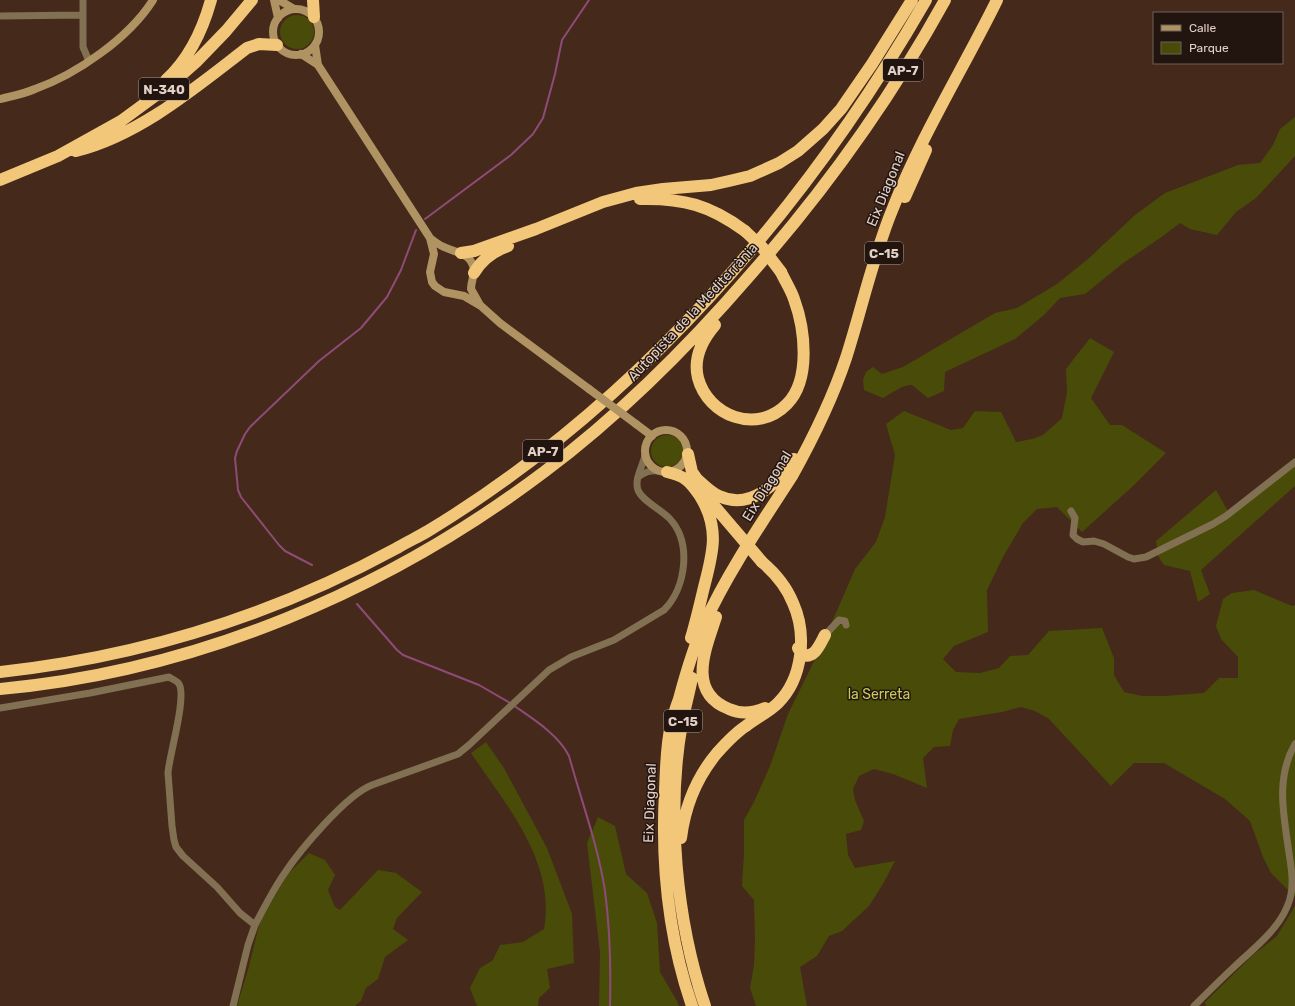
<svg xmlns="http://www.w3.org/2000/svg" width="1295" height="1006" font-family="Rubik,sans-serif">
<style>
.green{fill:#484c08}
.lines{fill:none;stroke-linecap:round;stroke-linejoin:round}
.stream{stroke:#8f4b77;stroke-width:2}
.street{stroke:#827053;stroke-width:7}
.secondary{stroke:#b09363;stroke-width:8}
.highway{stroke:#f3c77a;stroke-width:12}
.secondary-bridge{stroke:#b09363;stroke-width:8}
.highway-bridge{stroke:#f3c77a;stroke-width:12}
.labels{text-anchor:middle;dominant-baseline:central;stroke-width:3;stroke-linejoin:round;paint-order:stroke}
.shield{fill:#22150f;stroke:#a89890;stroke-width:1}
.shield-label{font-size:13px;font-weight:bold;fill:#e2d0c7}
.street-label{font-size:14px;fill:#e2d0c7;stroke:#22150f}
.park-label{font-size:14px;fill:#c5cc5b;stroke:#22150f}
</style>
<rect width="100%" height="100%" fill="#45291b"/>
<!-- green -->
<path class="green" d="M280 32a17 17 0 1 1 34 0a17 17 0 1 1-34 0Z
M1295 117V156L1256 198 1236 212 1217 235 1190 229 1180 223 1163 236 1122 264 1085 294 1060 298 1044 315 1015 339 945 372 944 391 928 398 912 385C901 385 893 393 883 398L864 390 863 380 866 372 873 367 882 374 903 367 995 313 1017 308 1057 284 1088 259 1135 215 1165 193 1238 165 1260 163 1273 145 1280 129Z
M1090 338 1114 352 1091 398 1110 425H1122L1166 453 1132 487 1082 532 1057 507 1037 509 1023 523 1003 557 987 590 988 632 954 646 943 659 956 672 980 673 999 668 1010 656 1028 655 1049 631 1102 628 1114 658V675L1124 692 1142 696H1165L1204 693 1219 678H1238V657L1221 639 1216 626 1223 599 1232 593 1254 590 1292 606 1295 605V897L1271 873 1263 857 1250 821 1225 799 1164 763H1134L1111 786 1049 719 1035 711 1021 707 1002 712 959 719 953 730 950 746 934 747 923 758 927 788 893 774 874 769 859 776 853 789 855 800 864 821 861 830 846 834 848 855 855 868 895 861 883 884 869 906 842 931 829 936 817 956 800 967 807 1006H756L750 988 754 965 755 939 754 900 742 886 744 853V820L754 802 770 766 788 714 822 645 855 569 876 542 885 517 895 455 886 424 904 411 951 430 963 428 975 411 1001 412 1016 442 1032 439 1043 435 1062 418 1067 392 1066 369Z
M651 451a16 16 0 1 1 32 0a16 16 0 1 1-32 0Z
M1295 466V486L1201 570 1210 594 1198 602 1190 571 1164 565 1158 556 1156 541 1216 490 1230 515Z
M486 742 504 768 547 848 572 914 574 963 547 969 550 988 539 998 538 1006H477L470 988 480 968 493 960 500 945 523 942 544 929C556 862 506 805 471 753Z
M598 817 615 826 626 874 647 893 657 923 660 972 677 1001 679 1006H599L600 952 587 843Z
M309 853 325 860 335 875 328 890 335 907 340 910 378 870 396 873 422 892 397 918 393 929 408 940 385 957 378 979 366 988 361 1001 355 1006H237L248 970 260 922 287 875Z
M1295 906V1006H1206L1205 1002 1253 955 1277 936Z"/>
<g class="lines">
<!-- stream -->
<path class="stream" d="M425 219 511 155 533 134 543 118 555 74 562 40 589 0
M312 565 285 551 279 545 241 497 238 490 235 458 237 451 245 434 250 427 319 361 361 328 387 297 401 270 416 230
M357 604 397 650 403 655 479 685 510 703
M513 705C532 718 559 735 569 756 581 800 598 845 605 891 610 929 611 967 610 1006"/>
<!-- street -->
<path class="street" d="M83 0V47L89 61
M0 16 83 15
M638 477C645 472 650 470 659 471
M1071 511 1075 518 1073 535 1077 539 1083 542 1094 541 1104 544 1128 557 1134 559 1146 557 1213 524 1226 516 1295 462
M825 635 839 620 845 621 846 625
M0 708 90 693 169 677C172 679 177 681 179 684 187 697 169 756 168 773L172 826 174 840 176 847 183 856 217 887 240 913 255 925 248 945 233 1006
M255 925C264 908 273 890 284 874 300 850 346 795 372 785L458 754 469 745 549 670 571 657 614 640 664 610C686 588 692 543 670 519 662 510 642 501 638 490 634 479 643 466 645 455
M1194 1006C1207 993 1220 980 1233 968 1252 950 1277 931 1287 907 1295 890 1292 871 1289 853 1284 816 1275 779 1295 744"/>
<!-- secondary -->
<path class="secondary" d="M274 0 278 18
M279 0 294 9
M273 32a23 23 0 1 1 46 0a23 23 0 1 1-46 0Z
M315 45 318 65 430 238 434 254 430 272 432 282 435 286 444 292 464 296 481 306 500 323 527 343 589 389
M301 54 318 65
M0 99C12 96 24 94 35 89 77 74 129 38 153 0
M430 238C435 242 439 245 444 247 456 253 472 253 474 270 474 277 471 282 471 289L480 305
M636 424 652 436
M645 451a21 21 0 1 1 42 0a21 21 0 1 1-42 0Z"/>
<!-- highway -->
<path class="highway" d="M313 0 314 17
M166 80C189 59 203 29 211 0
M76 151C140 135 196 87 247 48L259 44 277 45
M0 180 58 156 121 121 170 85 196 62 226 31 252 0
M905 197 926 150
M640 199C683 198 710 205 745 231
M461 253 474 251 536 229 603 202 636 193 663 189 711 185 729 181 750 176 779 163 798 151 823 129 841 109 872 64 912 0
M474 273C482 259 494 251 508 246
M715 325C703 339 693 358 698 378 708 416 757 435 787 404 811 380 805 329 794 299 791 290 785 281 781 272
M688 454 692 472 701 485
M667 472C685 476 690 481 700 496 720 528 713 553 704 587 700 604 696 621 691 638
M697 479C704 485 710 492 719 496 751 511 778 483 794 459
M705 496 716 508 745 542
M716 617C706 648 686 692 729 709 740 714 753 713 765 708
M798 648 802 655C815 659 820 644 825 635
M0 672C139 657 274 615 397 548 407 542 418 537 428 531 636 405 805 210 926 0
M692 678C689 693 685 708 682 723 666 812 676 920 705 1006
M0 689C197 671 386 591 544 472 620 415 689 346 751 274 825 190 891 98 945 0
M681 838C685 806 697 777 717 753 726 743 735 733 746 726 756 718 769 712 778 703 803 678 807 634 793 603 787 588 775 573 762 562
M692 1006C668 936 661 864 665 791 666 769 666 746 671 725 673 716 676 707 679 699 686 673 693 648 704 624 728 572 761 524 792 476 812 440 833 397 846 358 862 308 873 256 893 208 921 136 963 69 997 0"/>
<!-- secondary-bridge -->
<path class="secondary-bridge" d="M589 389 636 424"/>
<!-- highway-bridge -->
<path class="highway-bridge" d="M745 231 762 247 781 272
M745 542 762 562"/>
</g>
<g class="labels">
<!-- shield labels -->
<g class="shield">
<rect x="883" y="59" width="40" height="22" rx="3"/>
<rect x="139" y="78" width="50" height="22" rx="3"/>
<rect x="865" y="242" width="38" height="22" rx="3"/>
<rect x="523" y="440" width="40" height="22" rx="3"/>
<rect x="664" y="710" width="38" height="22" rx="3"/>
</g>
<g class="shield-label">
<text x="903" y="70">AP-7</text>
<text x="164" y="89">N-340</text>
<text x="884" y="253">C-15</text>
<text x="543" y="451">AP-7</text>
<text x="683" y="721">C-15</text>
</g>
<!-- street labels -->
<g class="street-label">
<text transform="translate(886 189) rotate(-68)">Eix Diagonal</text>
<text transform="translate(693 312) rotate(-47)">Autopista de la Mediterrània</text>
<text transform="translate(767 486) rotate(-58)">Eix Diagonal</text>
<text transform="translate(650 803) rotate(-88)">Eix Diagonal</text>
</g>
<!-- park labels -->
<g class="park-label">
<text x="879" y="694">la Serreta</text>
</g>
</g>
<!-- legend -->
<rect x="1153" y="12" width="130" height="52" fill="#22150f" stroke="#6f6059"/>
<rect x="1161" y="25" width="20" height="6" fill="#b09363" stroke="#6f6059"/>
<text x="1189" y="32" font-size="12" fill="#e2d0c7">Calle</text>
<rect x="1161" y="42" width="20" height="12" fill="#484c08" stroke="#6f6059"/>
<text x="1189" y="52" font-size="12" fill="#e2d0c7">Parque</text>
</svg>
